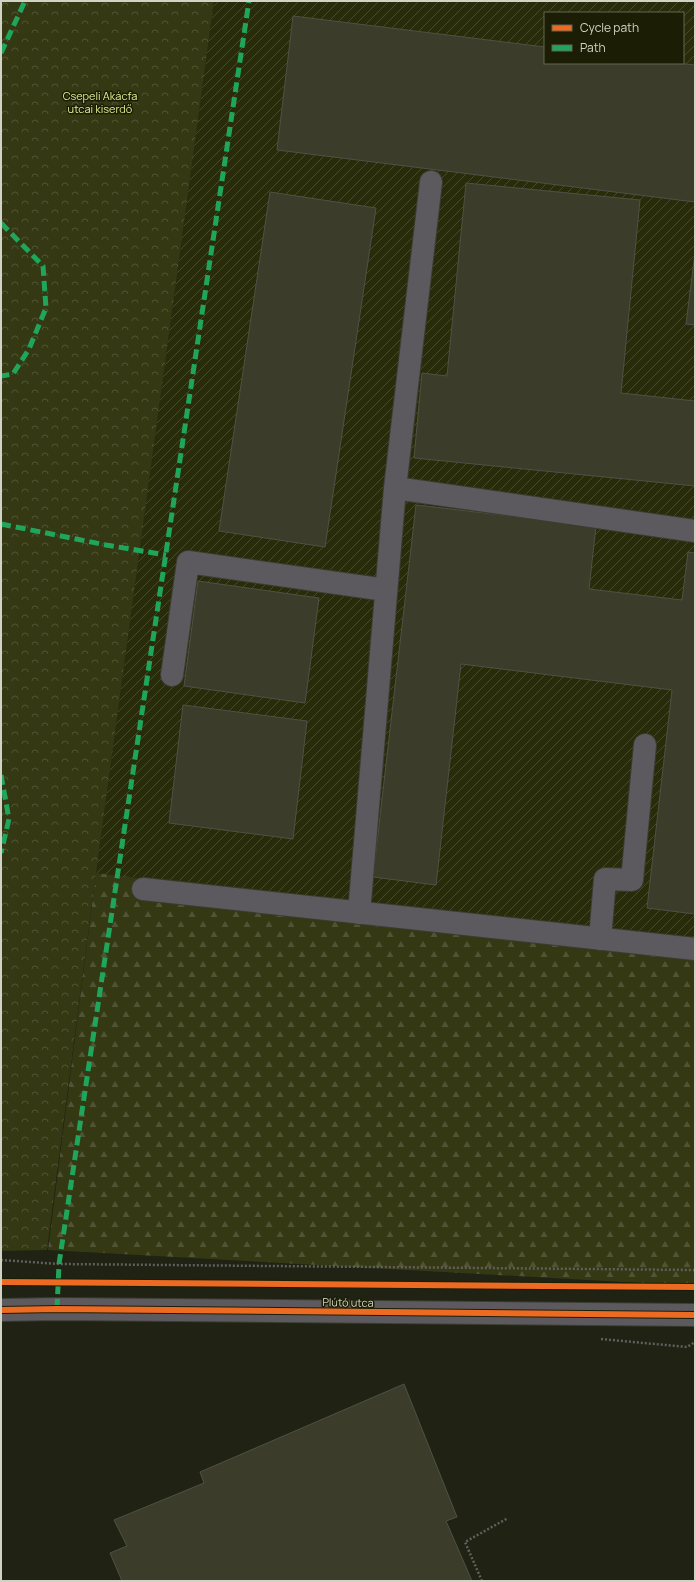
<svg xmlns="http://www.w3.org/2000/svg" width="696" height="1582" font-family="Manrope,sans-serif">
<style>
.industrial{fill:url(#industrial-furrows);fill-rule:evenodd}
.forest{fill:url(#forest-firs)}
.park{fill:url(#park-crowns)}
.building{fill:#3b3d2a;stroke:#4f5144}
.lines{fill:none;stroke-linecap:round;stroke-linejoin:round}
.minor-casing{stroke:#3b3d31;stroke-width:24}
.path{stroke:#615f5f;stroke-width:2.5;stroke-dasharray:2 2;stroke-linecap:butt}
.minor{stroke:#5d5a5f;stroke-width:22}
.quiet{stroke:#20a55d;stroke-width:5;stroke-dasharray:10 5;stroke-linecap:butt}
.cycleway-casing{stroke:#1b1e04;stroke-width:8}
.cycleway{stroke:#ed6a23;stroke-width:6}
.labels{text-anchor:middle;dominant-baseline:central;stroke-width:3;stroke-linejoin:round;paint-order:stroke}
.park-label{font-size:11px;fill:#e2ee94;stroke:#1b1e04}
.street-label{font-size:11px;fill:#d1d4c4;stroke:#1b1e04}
</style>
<defs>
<pattern id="industrial-furrows" width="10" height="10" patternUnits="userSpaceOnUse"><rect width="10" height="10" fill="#292c0b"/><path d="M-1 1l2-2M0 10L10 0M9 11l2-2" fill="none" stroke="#474a2d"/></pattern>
<pattern id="forest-firs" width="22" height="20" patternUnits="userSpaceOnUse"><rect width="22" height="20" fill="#343813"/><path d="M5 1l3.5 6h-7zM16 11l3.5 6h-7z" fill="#505434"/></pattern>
<pattern id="park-crowns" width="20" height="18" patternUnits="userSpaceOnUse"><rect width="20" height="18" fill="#343813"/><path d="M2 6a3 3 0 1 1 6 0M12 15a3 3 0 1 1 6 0" fill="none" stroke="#505434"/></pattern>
</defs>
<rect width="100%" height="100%" fill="#202213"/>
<!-- industrial -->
<path class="industrial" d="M214 1H695V945L96 873ZM545 13H683V63H545Z"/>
<!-- forest -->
<path class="forest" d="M96 873 695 945V1286L48 1250Z"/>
<!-- park -->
<path class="park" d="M1 1H214L96 873 47 1250 1 1251Z"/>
<!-- building -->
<path class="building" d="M293 16 545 47V63H677L695 65V202L277 150Z
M466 183 640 200 621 393 695 401V486L414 458 422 373 447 376Z
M270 192 376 208 325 547 219 531Z
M695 253V325L686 324Z
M416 505 596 526 589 589 682 600 688 552 695 553V914L647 908 672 690 461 664 436 885 373 877Z
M198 581 319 598 305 703 184 686Z
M183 705 307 721 293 839 169 823Z
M404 1384 457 1517 446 1521 472 1581H122L110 1553 127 1546 114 1520 204 1483 200 1472Z"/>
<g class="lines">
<defs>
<path id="minor" d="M395 488 695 531
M172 675 188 562 386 590
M143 889 695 949
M359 913 395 488 431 182
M600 939 605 879 632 880 645 745
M1 1310 57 1309 695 1315"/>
</defs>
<!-- minor casing -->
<use href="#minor" class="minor-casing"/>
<!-- path -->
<path class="path" d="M1 1260 59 1264 695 1270
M601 1339 687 1347 695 1342
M482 1581 465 1542 508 1518"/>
<!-- minor -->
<use href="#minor" class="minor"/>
<!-- quiet -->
<path class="quiet" d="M1 53 25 1
M1 223 43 266 46 308 29 349 13 374 1 376
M1 524 106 545 166 555
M1 775 9 819 1 853
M57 1309 59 1264 249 1"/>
<defs>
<path id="cycleway" d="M1 1282 695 1287
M1 1310 57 1309 695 1315"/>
</defs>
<!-- cycleway casing -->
<use href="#cycleway" class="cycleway-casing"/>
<!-- cycleway -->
<use href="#cycleway" class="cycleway"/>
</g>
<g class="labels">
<!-- park labels -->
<g class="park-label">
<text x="100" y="95">Csepeli Akácfa<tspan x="100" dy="13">utcai kiserdő</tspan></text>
</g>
<!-- street labels -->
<g class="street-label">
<text transform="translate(348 1302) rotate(1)">Plútó utca</text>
</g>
</g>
<!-- border -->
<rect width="696" height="1582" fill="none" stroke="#d1d4c4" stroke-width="4"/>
<!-- legend -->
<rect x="544" y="12" width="140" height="52" fill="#1b1e04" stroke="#646751"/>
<rect x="552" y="25" width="20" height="6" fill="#ed6a23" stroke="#646751"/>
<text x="580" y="32" font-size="12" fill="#d1d4c4">Cycle path</text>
<rect x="552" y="45" width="20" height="6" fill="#20a55d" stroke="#646751"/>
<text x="580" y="52" font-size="12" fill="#d1d4c4">Path</text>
</svg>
